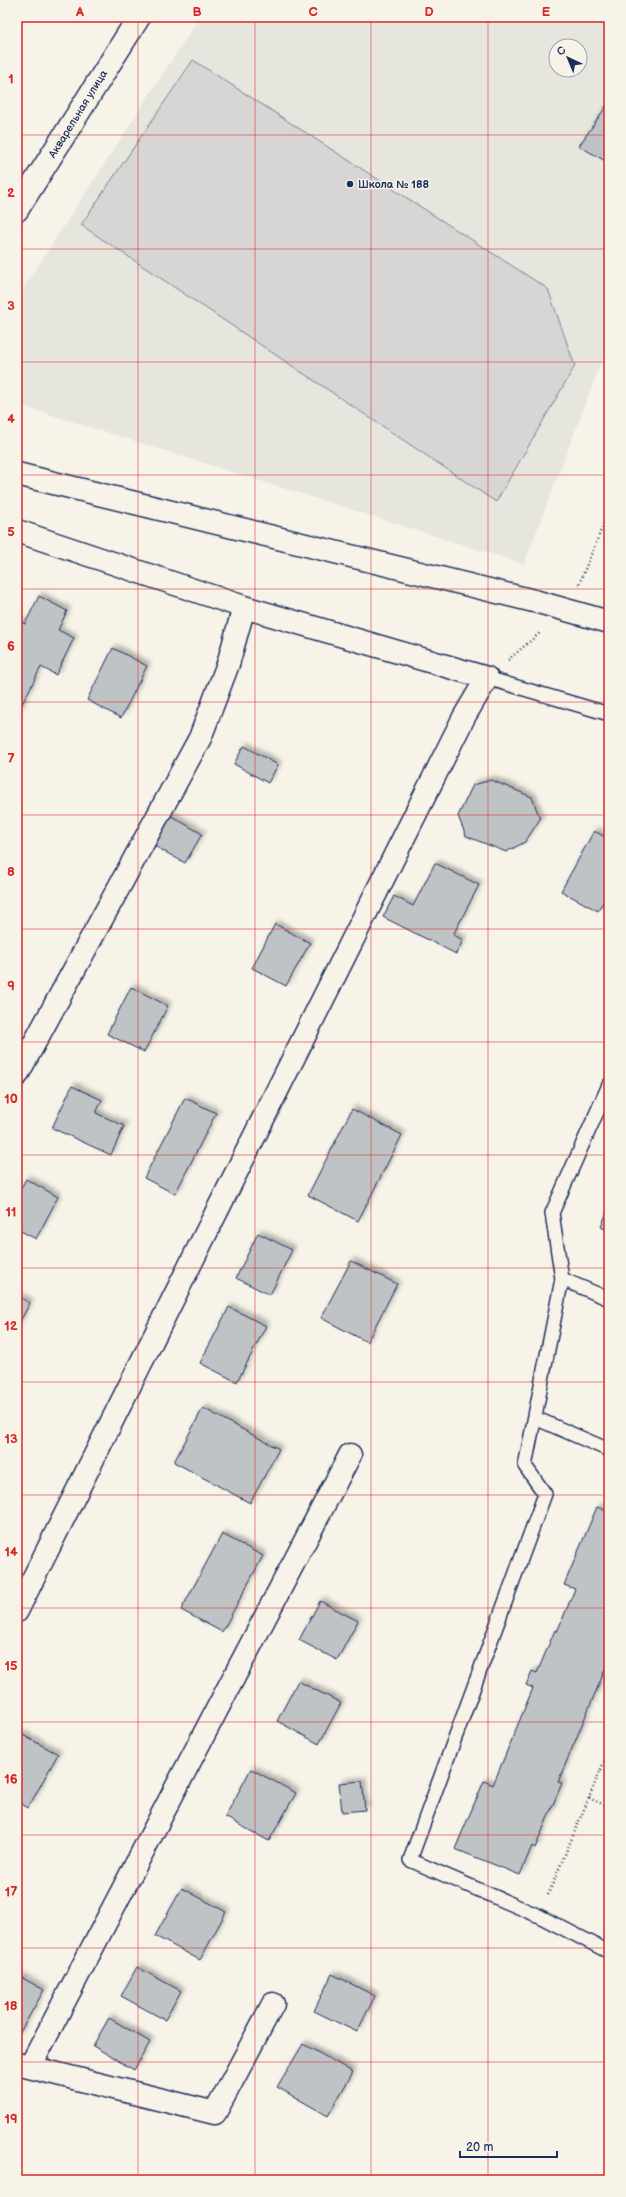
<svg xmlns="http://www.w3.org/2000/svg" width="626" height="2197" font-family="'Balsamiq Sans',sans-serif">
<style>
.built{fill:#e6e5de;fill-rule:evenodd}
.green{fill:#d7d6d4;stroke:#798299}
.building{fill:#c0c3c5;stroke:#1b2f5e;filter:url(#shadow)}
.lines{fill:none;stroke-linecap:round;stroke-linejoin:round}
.service-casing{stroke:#1b2f5e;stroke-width:16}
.minor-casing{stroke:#1b2f5e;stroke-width:25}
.path{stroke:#1b2f5e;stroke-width:2.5;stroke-dasharray:1 3;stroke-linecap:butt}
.service{stroke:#f7f3e8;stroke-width:13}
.minor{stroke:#f7f3e8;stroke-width:22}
.grid{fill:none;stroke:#d62828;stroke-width:1;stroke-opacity:0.55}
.poi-dot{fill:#1b2f5e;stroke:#f7f3e8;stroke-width:1.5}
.labels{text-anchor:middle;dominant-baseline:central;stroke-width:3;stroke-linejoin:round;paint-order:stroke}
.street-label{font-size:11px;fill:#1b2f5e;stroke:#f7f3e8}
.poi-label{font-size:11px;font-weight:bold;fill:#1b2f5e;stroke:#f7f3e8;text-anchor:start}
.neatline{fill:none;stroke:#d62828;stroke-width:1.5}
.grid-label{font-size:13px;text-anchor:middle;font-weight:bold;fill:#d62828}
</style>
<defs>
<filter id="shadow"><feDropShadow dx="3.5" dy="-3.5" stdDeviation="2" flood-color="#0004"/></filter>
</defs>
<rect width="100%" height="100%" fill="#f7f3e8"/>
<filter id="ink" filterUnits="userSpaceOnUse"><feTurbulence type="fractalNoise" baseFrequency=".025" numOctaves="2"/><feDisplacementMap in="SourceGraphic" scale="8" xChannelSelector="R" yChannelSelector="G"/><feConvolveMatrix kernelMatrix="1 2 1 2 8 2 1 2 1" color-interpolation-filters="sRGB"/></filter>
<g filter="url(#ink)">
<!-- built -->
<path class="built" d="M200 17H609V342L524 564 17 404V298ZM556 46H580V70H556Z"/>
<!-- green -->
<path class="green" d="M193 60 548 289 575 366 496 502 81 225Z"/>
<!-- building -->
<path class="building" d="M609 102V163L579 146Z
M39 596 67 611 58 630 74 638 56 675 41 667 17 714V620L25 624Z
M113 648 147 666 121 718 87 700Z
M244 746 278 765 268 783 234 764Z
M491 780 532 797 540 819 525 842 506 852 466 836 458 816 473 785Z
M168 814 202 834 185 863 151 844Z
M594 831 609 839V891L598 911 561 891Z
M435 863 479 885 453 935 463 940 456 954 383 917 394 896 413 906Z
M275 924 310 943 286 986 252 968Z
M131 987 168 1006 144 1052 107 1034Z
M72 1086 102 1100 96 1113 124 1126 111 1155 52 1128Z
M185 1098 216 1113 175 1194 144 1178Z
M352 1109 402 1135 358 1221 308 1195Z
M26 1179 58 1197 36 1239 17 1229V1195Z
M609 1207V1231L601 1227Z
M258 1233 292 1250 270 1295 236 1278Z
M351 1261 397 1284 367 1342 321 1318Z
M17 1296 30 1303 17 1327Z
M229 1307 266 1326 237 1382 200 1363Z
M203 1408 279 1449 250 1503 174 1462Z
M597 1507 609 1512V1660L558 1782 562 1783 535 1848 532 1846 520 1875 455 1849 484 1781 493 1785 533 1688 526 1685 532 1671 537 1673 555 1630 557 1632 575 1589 564 1585Z
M222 1534 263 1556 222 1632 181 1610Z
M320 1601 358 1621 337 1660 299 1640Z
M298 1681 341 1703 319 1744 277 1721Z
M17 1732 58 1754 28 1808 17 1802Z
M251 1769 296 1793 269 1841 225 1817Z
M362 1781 365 1810 342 1812 339 1783Z
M182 1888 226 1912 200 1960 155 1936Z
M137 1967 181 1991 165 2020 121 1996Z
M332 1974 375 1996 357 2032 314 2011Z
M17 1975 44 1990 18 2036 17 2035Z
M109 2018 150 2042 134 2070 93 2046Z
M303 2044 353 2072 328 2116 277 2087Z"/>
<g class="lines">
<defs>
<path id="service" d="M487 678 609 714
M609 1085 552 1213 562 1279 609 1299
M562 1279 525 1466 545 1494 410 1860 539 1916 609 1952
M535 1418 609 1450"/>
<path id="minor" d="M17 210 139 17
M17 474 538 602 609 622
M17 531 244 607 487 678 464 717 17 1611
M17 1075 200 738 228 664 244 607
M17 2064 215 2113 273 2004
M30 2067 350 1455"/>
</defs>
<!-- service casing -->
<use href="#service" class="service-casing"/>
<!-- minor casing -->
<use href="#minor" class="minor-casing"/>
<!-- path -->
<path class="path" d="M579 584 609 511
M508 660 541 632
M601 1770 609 1772
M589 1798 609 1807
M548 1895 609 1750
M604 2180 609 2167"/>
<!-- service -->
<use href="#service" class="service"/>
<!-- minor -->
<use href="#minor" class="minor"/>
</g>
</g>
<!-- grid -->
<path class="grid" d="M138 17V2180M255 17V2180M371 17V2180M488 17V2180M17 135H609M17 249H609M17 362H609M17 475H609M17 589H609M17 702H609M17 815H609M17 929H609M17 1042H609M17 1155H609M17 1268H609M17 1382H609M17 1495H609M17 1608H609M17 1722H609M17 1835H609M17 1948H609M17 2062H609"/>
<!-- markers -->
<circle class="poi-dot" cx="350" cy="184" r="4"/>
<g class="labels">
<!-- street labels -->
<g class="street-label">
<text transform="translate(78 114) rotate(-58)">Акварельная улица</text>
</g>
<!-- poi labels -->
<g class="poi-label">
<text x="358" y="184">Школа № 188</text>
</g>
</g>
<!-- margin -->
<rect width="626" height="2197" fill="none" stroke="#f7f3e8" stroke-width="44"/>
<!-- north arrow -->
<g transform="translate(568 58) rotate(316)"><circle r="19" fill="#f7f3e8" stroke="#9fa5b1"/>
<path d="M0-3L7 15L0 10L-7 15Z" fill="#1b2f5e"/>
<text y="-6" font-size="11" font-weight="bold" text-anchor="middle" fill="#1b2f5e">С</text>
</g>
<!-- scale -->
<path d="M460 2151v6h97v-6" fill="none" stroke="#1b2f5e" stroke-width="2"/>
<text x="466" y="2151" font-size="12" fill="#1b2f5e" stroke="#f7f3e8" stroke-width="3" paint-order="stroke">20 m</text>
<rect x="22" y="22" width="582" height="2153" class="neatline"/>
<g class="grid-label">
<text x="80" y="16">A</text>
<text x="197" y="16">B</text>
<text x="313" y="16">C</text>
<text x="429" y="16">D</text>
<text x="546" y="16">E</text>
<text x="11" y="83">1</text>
<text x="11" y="197">2</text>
<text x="11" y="310">3</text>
<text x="11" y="423">4</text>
<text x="11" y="536">5</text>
<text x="11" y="650">6</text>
<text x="11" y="763">7</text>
<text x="11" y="876">8</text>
<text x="11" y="990">9</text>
<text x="11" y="1103">10</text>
<text x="11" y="1216">11</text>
<text x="11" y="1330">12</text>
<text x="11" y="1443">13</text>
<text x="11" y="1556">14</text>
<text x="11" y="1670">15</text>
<text x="11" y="1783">16</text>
<text x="11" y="1896">17</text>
<text x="11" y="2010">18</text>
<text x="11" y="2123">19</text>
</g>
</svg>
